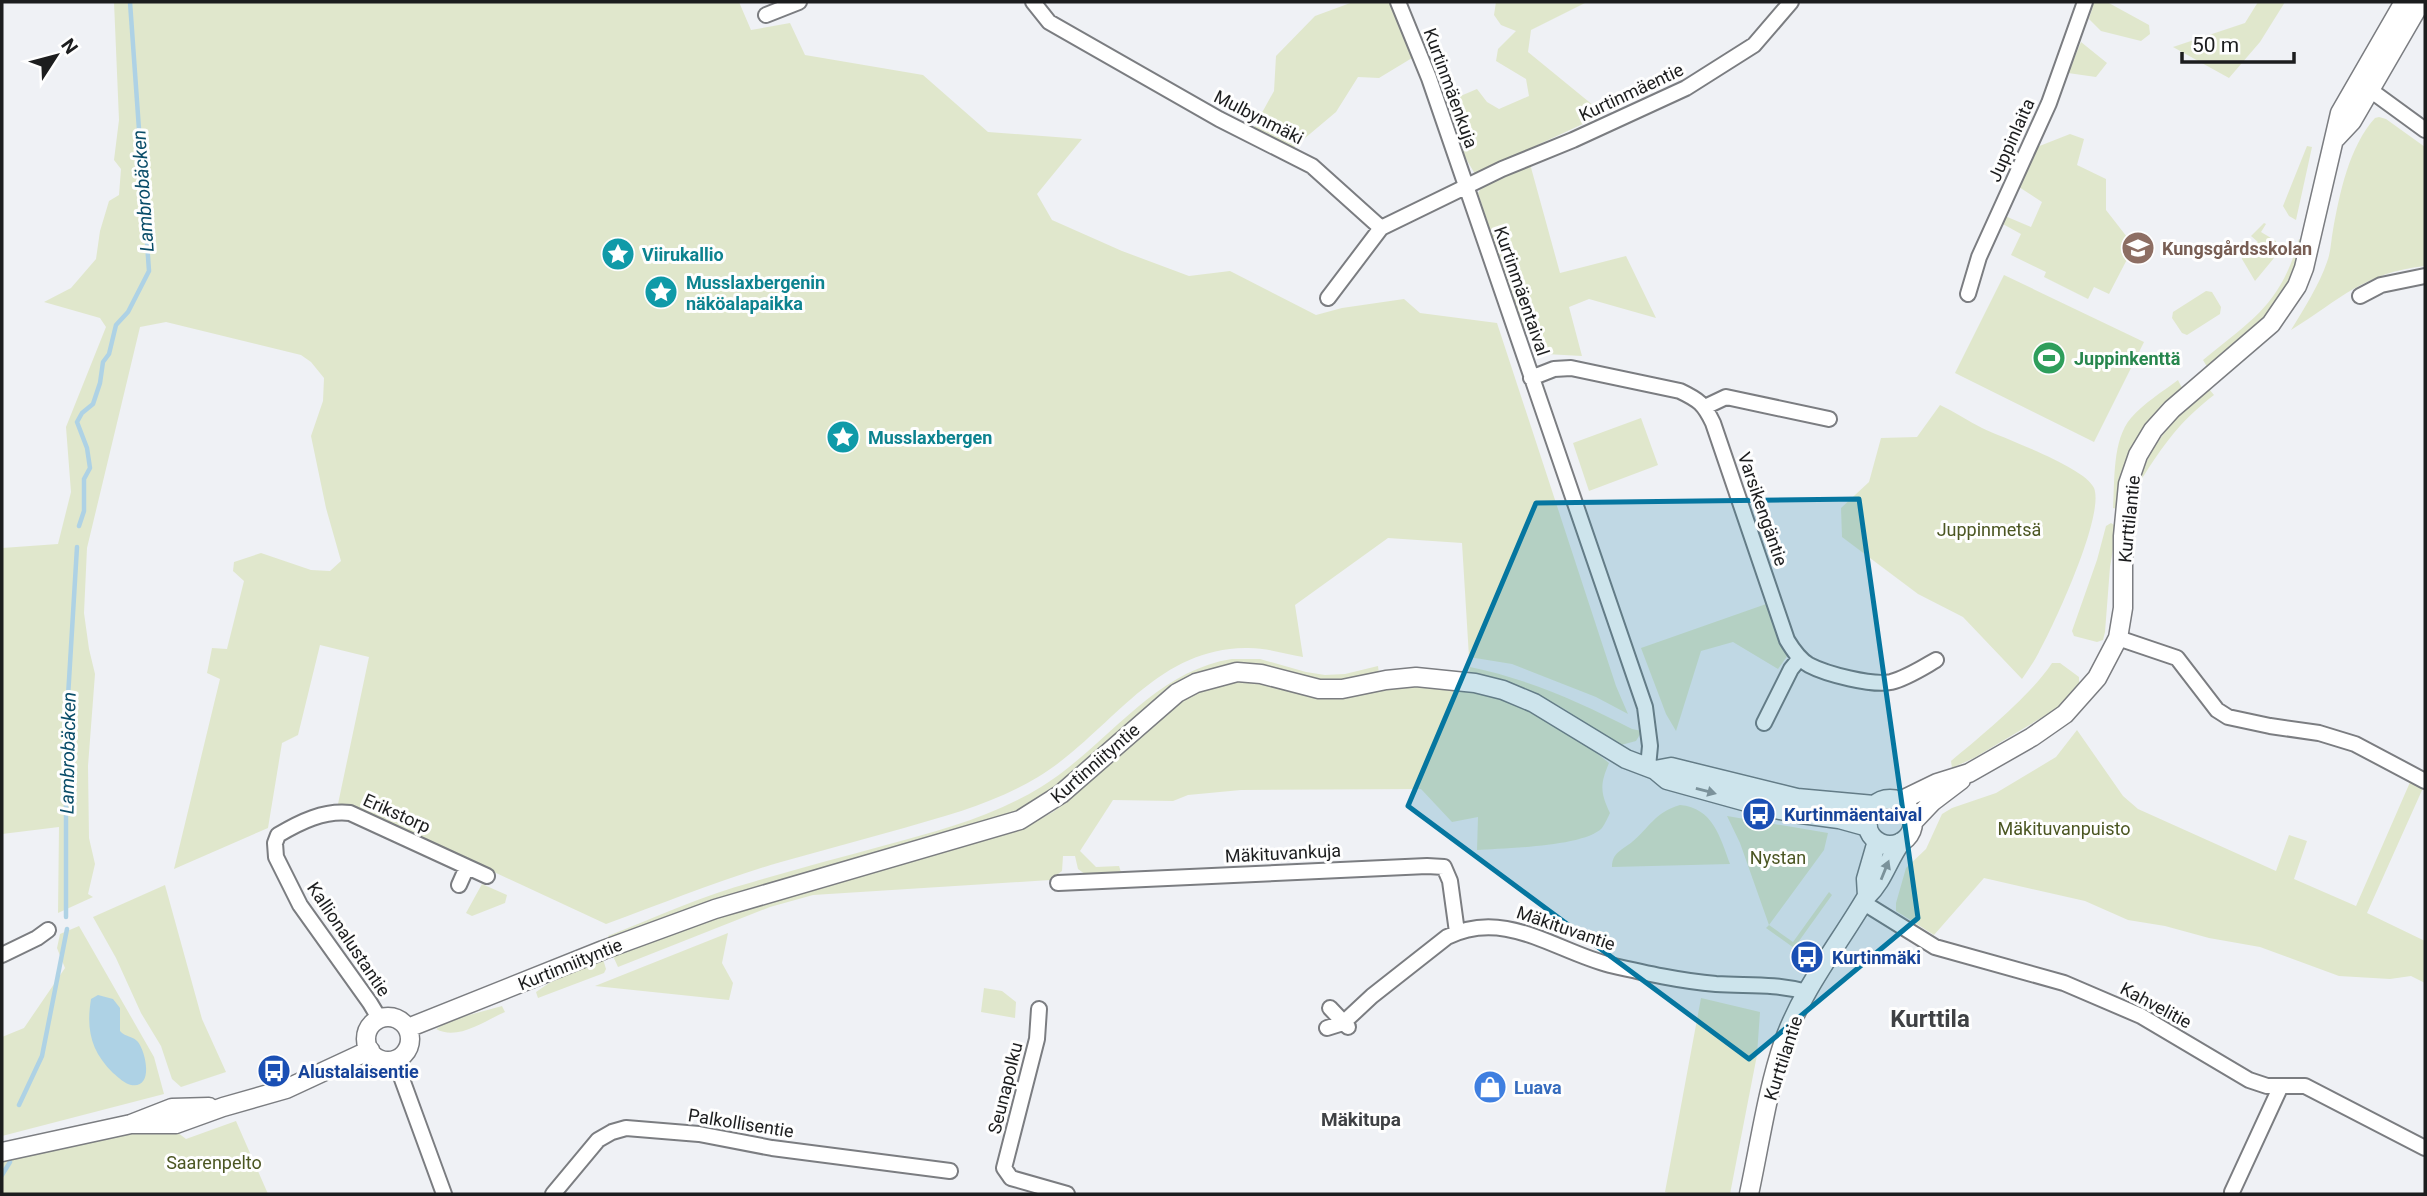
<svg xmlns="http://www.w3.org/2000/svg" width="2427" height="1196" font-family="Roboto,sans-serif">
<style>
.green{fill:#e0e7cc}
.water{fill:#aed2e5}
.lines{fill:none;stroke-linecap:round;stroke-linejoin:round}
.stream{stroke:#aed2e5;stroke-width:4.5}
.minor-casing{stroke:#7b7d81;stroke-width:18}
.tertiary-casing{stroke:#7b7d81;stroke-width:21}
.minor{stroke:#fff;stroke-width:14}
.tertiary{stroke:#fff;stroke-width:18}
.oneway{fill:#99999a}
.marked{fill:#0576a0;fill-opacity:0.2;stroke:#0576a0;stroke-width:5;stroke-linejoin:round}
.labels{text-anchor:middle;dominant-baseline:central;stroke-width:6;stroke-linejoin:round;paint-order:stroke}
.street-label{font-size:18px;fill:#1c1d1e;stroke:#fefefe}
.education-label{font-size:18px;font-weight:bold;fill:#785e54;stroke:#fefefe;text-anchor:start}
.culture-label{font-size:18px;font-weight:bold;fill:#0d838f;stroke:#fefefe;text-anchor:start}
.leisure-label{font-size:18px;font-weight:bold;fill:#27864d;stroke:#fefefe;text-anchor:start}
.park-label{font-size:18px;fill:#4b5622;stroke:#fefefe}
.transit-label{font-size:18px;font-weight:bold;fill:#164399;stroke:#fefefe;text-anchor:start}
.shop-label{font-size:18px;font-weight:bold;fill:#366cbe;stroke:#fefefe;text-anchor:start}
.water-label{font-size:19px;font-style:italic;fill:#0a4d69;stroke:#fefefe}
.neighbourhood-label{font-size:19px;font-weight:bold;fill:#3f4144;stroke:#fefefe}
.district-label{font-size:24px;font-weight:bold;fill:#3f4144;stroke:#fefefe}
</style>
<rect width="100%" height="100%" fill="#eff1f5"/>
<!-- green -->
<path class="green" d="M114 2H739L751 30 790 23 805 55 923 75 988 132 1082 139 1037 194 1052 220 1122 251 1189 276 1230 271 1316 315 1342 308 1404 299 1420 313 1497 323 1616 686 1628 714 1596 697 1512 664 1469 657 1462 543 1388 538 1295 605 1303 657C1284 654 1264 647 1245 648 1153 649 1109 734 1038 777 997 802 950 815 904 828 863 839 822 851 781 862 722 879 664 903 606 924L354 807 338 804 369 657 320 645 298 735 282 743 268 828 174 869 220 679 207 673 212 648 227 649 244 581 233 571 234 562 261 553 311 570 330 571 341 561 326 508 311 436 323 401 324 378 311 362 301 355 166 322 140 327 87 548 84 613 89 649 95 674 88 766 89 838 95 864 88 894 93 897 58 913 59 827 2 834V548L58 544 71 492 66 427 106 327 100 318 44 302 71 288 96 259 100 231 109 201 119 195 121 169 114 160 119 120Z
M1353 2H1390L1412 58 1379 78 1358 77 1336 112 1292 149 1253 129 1274 91 1276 56 1315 16Z
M1496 2H1587L1531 30 1528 52 1594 106 1600 116 1475 174 1465 157 1451 100 1477 89 1487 102 1499 109 1529 96 1526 79 1496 61 1498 49 1516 31 1501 25 1494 15Z
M2094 2H2107L2149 25 2150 34 2141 41 2101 31 2089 19Z
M2258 2H2285L2260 42 2229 78 2173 47 2245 23Z
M2081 42 2107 63 2096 77 2068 73Z
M2379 117 2386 119 2425 147V266C2363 273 2341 299 2291 330 2304 309 2319 285 2327 262 2331 252 2331 240 2333 230 2340 192 2349 147 2375 118Z
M2070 134 2084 139 2077 165 2106 179V210L2134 246 2109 294 2094 287 2088 299 2044 277 2046 272 2011 255 2021 234 2001 223 2005 216 2031 227 2042 202 2019 187 2037 147Z
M2307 146 2312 147 2296 220 2289 216 2283 206Z
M1530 164 1560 273 1626 256 1656 318 1589 299 1569 307 1582 356 1546 354 1535 339 1532 330 1520 323 1478 193 1482 186Z
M2264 223 2266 224 2261 232 2276 241 2274 258 2255 281 2242 259 2241 251 2258 242 2251 236Z
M2299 239 2305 241 2296 272 2269 317 2209 370 2203 360C2253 319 2281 304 2299 239Z
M2004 275 2144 342 2094 442 1955 373Z
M2206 291 2212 292 2221 307 2220 314 2187 335 2182 333 2172 318 2173 312Z
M2178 380 2183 390 2118 509 2113 508C2115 481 2112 440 2131 418 2144 403 2162 392 2178 380Z
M2209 389 2214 395C2180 421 2164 444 2141 480L2139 479C2155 438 2175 417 2209 389Z
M1940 405C1955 412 1968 421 1982 428 2005 439 2085 467 2094 488 2105 515 2054 625 2039 652 2034 662 2028 670 2022 679L1963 617 1918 594 1842 537 1841 508 1869 482 1881 438 1917 437Z
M1641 418 1658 465 1589 491 1573 443Z
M2111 523 2117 527 2110 567 2105 632 2103 640 2097 642 2074 636 2072 631 2097 560 2106 526Z
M1769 603 1788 655 1778 669 1733 642 1701 651 1676 731 1666 714 1641 648Z
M1232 659H1260L1306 672 1325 675 1345 674 1378 666 1379 674C1359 678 1339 684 1319 681 1305 680 1294 673 1281 669 1259 663 1237 664 1215 669L1052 793 1008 817 751 889 610 940 608 936C656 917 704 895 753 882 797 869 842 857 886 845 939 831 994 816 1041 787 1106 747 1153 671 1232 659Z
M2052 663H2060L2079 677V683L2056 709 1974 758 1952 768 1951 761C1981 736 2032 694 2052 663Z
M1470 667C1528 679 1580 702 1632 729L1642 731 1636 741 1621 745C1601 736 1584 722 1566 710 1536 692 1503 681 1469 674Z
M1248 680C1259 681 1270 682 1280 685 1291 689 1303 696 1315 696 1350 699 1381 686 1416 685 1491 682 1553 717 1609 763 1600 784 1600 792 1610 813 1608 817 1605 824 1602 828 1584 847 1504 848 1477 850L1478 817 1452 822 1421 789 1241 790 1188 795 1173 801 1113 800 1080 851 1096 867 1119 866 1122 875 1089 877 1078 869 1075 856H1063L1062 871 1050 880 813 895 770 907 618 967 613 956 767 900 921 858 1014 831 1030 824 1053 812 1076 794 1184 698C1205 688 1225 683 1248 680Z
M2077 730 2123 796 2138 809 2276 871 2289 835 2307 841 2294 879 2356 906 2411 780 2423 788 2367 913 2425 941V983L2411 976 2390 979 2339 976 2260 947 2209 938 2165 926 2128 920 2085 901 1984 878 1934 935 1896 911V903L1906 868 1926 849 1942 814 1952 808 1996 793 2056 757Z
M1680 805C1713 808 1720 837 1730 864L1612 867C1612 853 1622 850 1632 842 1650 827 1654 813 1680 805Z
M1727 816 1828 833 1824 850 1769 925 1793 942 1829 892 1832 895 1794 948 1766 928 1769 925 1740 843Z
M482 884 507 895 505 903 472 916 466 913Z
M165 885 202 1019 226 1072 181 1087 172 1079 161 1046 141 1013 116 958 93 917Z
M79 926 154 1057 164 1094 2 1136V1037L24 1028 65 968 57 948 60 934Z
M728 933 722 963 733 983 729 1000 595 986Z
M603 959 606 969 604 973 538 998 536 992 564 973Z
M984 988 1002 991 1016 1002 1015 1018 981 1012Z
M1701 998 1760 1012 1757 1055 1730 1194H1672L1665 1192Z
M502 1006 505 1012C484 1021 458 1041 436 1029L451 1020Z
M236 1121 268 1194H2V1160L117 1135 173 1129 186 1139Z"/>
<!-- water -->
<path class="water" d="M98 995 113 999 120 1008V1031C125 1037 133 1036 138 1042 146 1052 154 1089 131 1085 125 1084 118 1077 113 1073 91 1051 86 1030 91 999Z"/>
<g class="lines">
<!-- stream -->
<path class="stream" d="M79 526 84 511V479L90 468 87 448 77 422 82 413 93 404 100 383 103 362 109 354 116 325 128 312 149 271 130 2
M66 917V730L77 547
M19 1105 42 1056 67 929
M2 1175 10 1162"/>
<defs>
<path id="minor" d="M1033 2 1049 22 1219 119 1312 166 1381 228
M1398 2 1429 78 1645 707 1650 746 1648 767
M766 15 799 2
M2362 84 2425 130
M1381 228 1502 169 1573 140 1686 88 1754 45 1791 2
M1968 294 1979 257 2049 103 2085 2
M2360 296 2381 285 2425 276
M1328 298 1381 228
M1531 378 1554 369 1571 368 1680 391C1699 400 1704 404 1713 423L1787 640C1793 650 1799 659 1809 665 1826 674 1872 686 1891 682 1907 678 1922 668 1936 660
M1705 407 1726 397 1829 419
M2118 638 2177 658 2217 710 2228 717 2270 726 2319 733 2355 744 2425 781
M1764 723 1791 669 1800 658
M1058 883 1427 866 1444 867 1450 881 1457 932
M459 885 467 867
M1864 903 1935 947 2064 983 2141 1016 2249 1080 2267 1086H2305L2425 1148
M2 955 37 938 48 930
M1330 1008 1348 1027
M1039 1009 1037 1039 1004 1168 1011 1178 1067 1194
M379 1018 370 1003 300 905 276 857 275 843 278 835C300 822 324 810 350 813L487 876
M1327 1028 1343 1023 1372 996 1447 937C1505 908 1555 951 1610 965 1645 973 1680 981 1716 984 1750 986 1772 983 1807 992
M395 1060 444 1194
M2232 1192 2280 1088
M553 1194 598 1140 612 1132 626 1128 699 1134 772 1148 950 1171"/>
<path id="tertiary" d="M2336 138 2352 121 2421 2
M1655 770 1671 767 1797 798 1874 805
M1867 822a23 23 0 1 1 46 0a23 23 0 1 1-46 0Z
M1900 801 1937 783 1969 773 2032 737 2065 714 2097 678 2118 638 2123 608V536L2128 484 2138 455 2153 430 2172 409 2271 324 2297 286 2304 268 2340 113 2404 2
M1913 822 1932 802 1961 780
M1867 896 1866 879 1877 841
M366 1039a22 22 0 1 1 44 0a22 22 0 1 1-44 0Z
M408 1028 603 950 715 909 1020 820 1061 794 1177 693 1196 683 1237 672 1261 674 1319 689H1342L1386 680 1416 677 1475 683 1503 690 1534 703 1626 759 1655 770 1667 780 1761 806 1794 813 1839 819 1868 827
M131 1124H176L223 1107 286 1089 370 1050
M2 1152 131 1124 172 1108 209 1107
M1749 1194C1760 1143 1767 1091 1784 1041 1803 988 1839 944 1867 896 1883 881 1888 860 1901 842"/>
</defs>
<!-- minor casing -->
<use href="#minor" class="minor-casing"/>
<!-- tertiary casing -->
<use href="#tertiary" class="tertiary-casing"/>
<!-- minor -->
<use href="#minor" class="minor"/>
<!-- tertiary -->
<use href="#tertiary" class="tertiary"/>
</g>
<!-- one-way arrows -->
<defs><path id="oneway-solid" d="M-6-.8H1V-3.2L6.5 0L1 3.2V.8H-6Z" transform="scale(1.75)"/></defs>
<g class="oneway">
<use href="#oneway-solid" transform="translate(1706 791) rotate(15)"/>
<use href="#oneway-solid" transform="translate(1885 870) rotate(-68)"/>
</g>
<!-- marked area -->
<path class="marked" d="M1859 499 1918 918 1749 1059 1408 806 1536 503Z"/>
<!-- icons -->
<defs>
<symbol id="school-disc" viewBox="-11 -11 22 22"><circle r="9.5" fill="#8d6e63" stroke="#fefefe"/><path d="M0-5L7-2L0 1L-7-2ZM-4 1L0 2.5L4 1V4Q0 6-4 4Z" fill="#fff"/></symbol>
<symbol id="sight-disc" viewBox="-11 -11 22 22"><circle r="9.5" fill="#0f9aa8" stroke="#fefefe"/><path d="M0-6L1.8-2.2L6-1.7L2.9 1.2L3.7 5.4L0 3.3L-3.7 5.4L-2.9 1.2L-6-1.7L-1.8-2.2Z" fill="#fff"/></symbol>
<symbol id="stadium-disc" viewBox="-11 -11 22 22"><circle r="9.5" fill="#2e9e5b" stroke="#fefefe"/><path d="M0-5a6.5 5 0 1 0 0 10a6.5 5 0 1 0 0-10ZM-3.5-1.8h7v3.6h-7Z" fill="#fff"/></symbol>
<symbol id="bus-disc" viewBox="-11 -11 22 22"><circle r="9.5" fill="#1a4fb4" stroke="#fefefe"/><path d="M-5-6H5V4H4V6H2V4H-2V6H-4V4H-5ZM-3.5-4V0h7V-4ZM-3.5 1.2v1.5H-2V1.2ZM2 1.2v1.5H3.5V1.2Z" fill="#fff"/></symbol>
<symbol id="shop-disc" viewBox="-11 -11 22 22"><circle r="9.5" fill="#3f7fe0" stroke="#fefefe"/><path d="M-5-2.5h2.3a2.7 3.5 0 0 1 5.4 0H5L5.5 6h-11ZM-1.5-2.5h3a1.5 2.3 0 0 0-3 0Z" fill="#fff"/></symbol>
</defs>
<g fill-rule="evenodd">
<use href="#school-disc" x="2119" y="229" width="38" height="38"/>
<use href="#sight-disc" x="599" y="235" width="38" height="38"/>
<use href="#sight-disc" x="642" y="273" width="38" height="38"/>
<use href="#stadium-disc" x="2030" y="339" width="38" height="38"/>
<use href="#sight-disc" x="824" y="418" width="38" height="38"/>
<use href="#bus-disc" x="1740" y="795" width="38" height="38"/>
<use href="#bus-disc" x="1788" y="938" width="38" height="38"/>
<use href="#bus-disc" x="255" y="1052" width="38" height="38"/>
<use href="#shop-disc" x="1471" y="1068" width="38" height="38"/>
</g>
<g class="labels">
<!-- street labels -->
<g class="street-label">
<text transform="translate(1451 88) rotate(70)">Kurtinmäenkuja</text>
<text transform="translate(1631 92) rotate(-25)">Kurtinmäentie</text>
<text transform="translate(1259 117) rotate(27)">Mulbynmäki</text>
<text transform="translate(2011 140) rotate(-66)">Juppinlaita</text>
<text transform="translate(1522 291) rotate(71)">Kurtinmäentaival</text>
<text transform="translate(1763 509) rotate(71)">Varsikengäntie</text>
<text transform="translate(2129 519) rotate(-84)">Kurttilantie</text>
<text transform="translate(1095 763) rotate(-41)">Kurtinniityntie</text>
<text transform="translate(397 813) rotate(24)">Erikstorp</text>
<text transform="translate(1283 853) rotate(-3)">Mäkituvankuja</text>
<text transform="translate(1566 928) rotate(19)">Mäkituvantie</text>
<text transform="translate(349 939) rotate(56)">Kallionalustantie</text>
<text transform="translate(570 964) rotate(-22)">Kurtinniityntie</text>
<text transform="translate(2156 1005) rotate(28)">Kahvelitie</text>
<text transform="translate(1783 1058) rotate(-72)">Kurttilantie</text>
<text transform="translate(1005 1088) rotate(-76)">Seunapolku</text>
<text transform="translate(741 1123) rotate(9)">Palkollisentie</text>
</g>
<!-- education labels -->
<g class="education-label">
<text x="2162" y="248">Kungsgårdsskolan</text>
</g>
<!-- culture labels -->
<g class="culture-label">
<text x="642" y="254">Viirukallio</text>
<text x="686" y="282">Musslaxbergenin<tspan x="686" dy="21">näköalapaikka</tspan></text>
<text x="868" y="437">Musslaxbergen</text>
</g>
<!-- leisure labels -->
<g class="leisure-label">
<text x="2074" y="358">Juppinkenttä</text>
</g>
<!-- park labels -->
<g class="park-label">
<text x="1989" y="529">Juppinmetsä</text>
<text x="2064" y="828">Mäkituvanpuisto</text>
<text x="1778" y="857">Nystan</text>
<text x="214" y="1162">Saarenpelto</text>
</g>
<!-- transit labels -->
<g class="transit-label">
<text x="1784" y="814">Kurtinmäentaival</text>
<text x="1832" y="957">Kurtinmäki</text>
<text x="298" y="1071">Alustalaisentie</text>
</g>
<!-- shop labels -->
<g class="shop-label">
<text x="1514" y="1087">Luava</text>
</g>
<!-- water labels -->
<g class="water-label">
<text transform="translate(143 191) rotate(-94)">Lambrobäcken</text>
<text transform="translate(68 753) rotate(-89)">Lambrobäcken</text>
</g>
<!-- neighbourhood labels -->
<g class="neighbourhood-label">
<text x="1361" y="1119">Mäkitupa</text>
</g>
<!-- district labels -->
<g class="district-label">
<text x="1930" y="1019">Kurttila</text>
</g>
</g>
<!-- border -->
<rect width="2427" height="1196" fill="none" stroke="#1c1d1e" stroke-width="7"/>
<!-- north arrow -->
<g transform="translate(56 56) rotate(54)" stroke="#fefefe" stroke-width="5" paint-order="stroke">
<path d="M0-5L12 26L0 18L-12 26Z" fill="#1c1d1e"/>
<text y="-10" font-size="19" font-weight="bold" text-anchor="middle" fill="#1c1d1e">N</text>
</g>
<!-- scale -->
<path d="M2182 52v10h112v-10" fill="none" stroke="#1c1d1e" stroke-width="3.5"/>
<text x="2192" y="52" font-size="21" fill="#1c1d1e" stroke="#fefefe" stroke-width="5" paint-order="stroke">50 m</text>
</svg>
